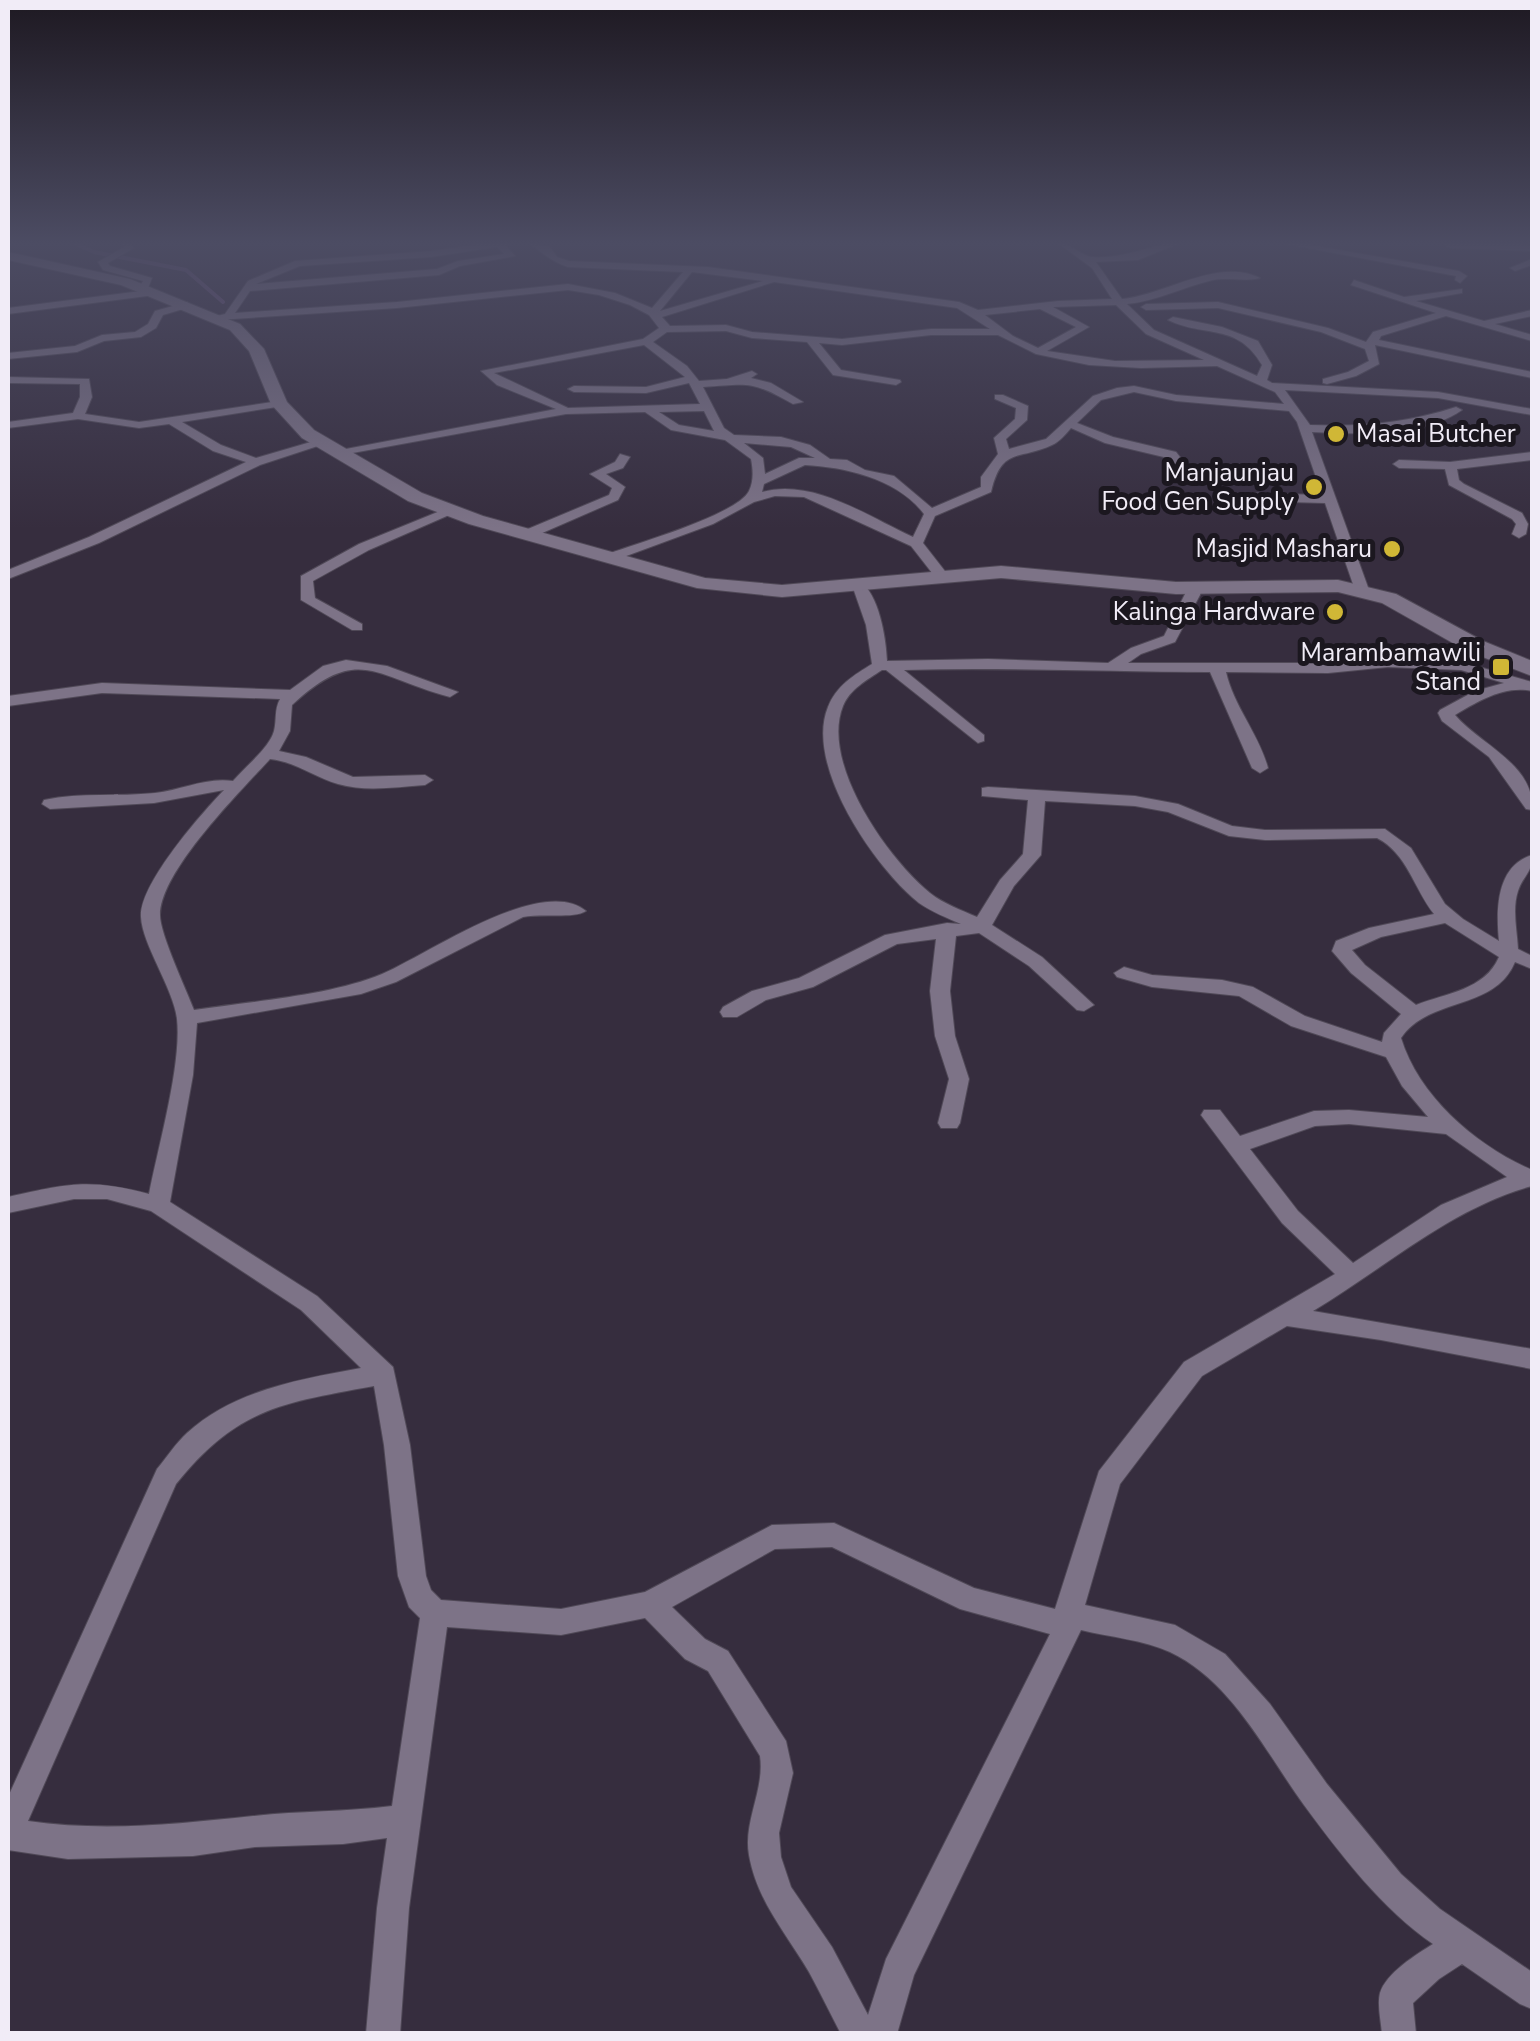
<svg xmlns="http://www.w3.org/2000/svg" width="1540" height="2041" font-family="'Nunito Sans',sans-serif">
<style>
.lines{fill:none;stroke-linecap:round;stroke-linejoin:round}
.stream{stroke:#664e76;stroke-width:4}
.street-casing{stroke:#504957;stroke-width:2}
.secondary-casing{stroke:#504957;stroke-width:2}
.street{fill:#7d7387;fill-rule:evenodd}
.secondary{fill:#7d7387;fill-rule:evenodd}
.poi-dot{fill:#d0b736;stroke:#1b171f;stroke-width:4}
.labels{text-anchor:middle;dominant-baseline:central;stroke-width:10;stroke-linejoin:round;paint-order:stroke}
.far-poi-label{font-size:25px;fill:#f1ecf7;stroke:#1b171f;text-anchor:end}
</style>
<rect width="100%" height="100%" fill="#362d3e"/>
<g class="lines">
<!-- stream -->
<path class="stream" d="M74 243 94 252 186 270 223 302"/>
<defs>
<path id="street" d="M121 243H130L134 248 108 263 110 266 152 278 147 291H155V295L8 314V308L141 291 138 289 143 281 103 270 98 262 124 247Z
M487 243H508L506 245 515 256 460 266 439 275 250 291 235 313 397 302 568 284 615 293 652 308 683 272 568 267C552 262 541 252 529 243L550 247 557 257 569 261 708 267 959 302 978 310 1058 301 1112 299 1092 268 1058 243C1072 243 1080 256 1093 257 1127 259 1152 243 1180 243L1138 260 1096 262 1122 299C1165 295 1218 257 1260 278 1247 282 1228 277 1213 280 1183 287 1157 301 1127 304L1154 330 1257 376 1262 365C1237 322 1205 338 1168 320L1173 317 1222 327 1258 341 1272 365 1267 380 1272 383 1438 392 1532 409V415L1438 398 1285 390 1310 425C1362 427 1407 423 1456 407L1462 410C1422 438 1359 434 1312 432L1369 590 1362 594 1355 590 1325 503 1255 501 1251 503 1249 517 1238 514 1241 498 1253 493 1322 495 1297 422 1289 411 1176 401 1134 392 1101 400 1077 423 1113 437 1176 452 1194 475 1192 478H1184L1168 458 1105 443 1071 428C1066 434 1059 442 1052 445 1018 461 1002 446 991 492L935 516 923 543 948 575 946 578H936L911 546 804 497 775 496 754 502 713 524 610 562 605 561V555C634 544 737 515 749 491 754 481 753 469 751 459L725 440 671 430 645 412 566 414 336 456 330 452 556 409 497 385 481 371 643 339 659 328 649 315 630 305 599 295 568 290 397 308 218 320 213 317 225 314 248 281 295 261 431 251ZM497 247 504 254 458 261 437 269 256 284 300 266 431 257ZM692 272 763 281 660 311ZM774 282 957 308 990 329H931L842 339 752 332 726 325 670 326 662 317ZM1116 305 1146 334 1204 360 1115 361 1047 351 1089 327 1053 307ZM1040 309 1076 327 1038 348 1013 336 985 315ZM726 331 752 338 807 342 833 375 896 385 901 382 900 380 841 370 819 343 842 345 931 335H998L1036 354 1089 365 1141 368 1217 366 1275 392 1284 404 1176 395 1134 386 1117 388 1093 396 1046 439 1009 449 1006 439 1027 420 1028 406 1003 395H995V399L1016 408 1015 419 994 438 998 454 981 477V487L932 508 894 476 865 470 847 460 830 459 810 445 781 437 734 435 724 428 703 387C750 384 750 380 793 404L803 402 771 383 751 378 757 374 752 371 727 379 699 381 687 366 653 342 667 332ZM644 345 685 377 646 387 574 386 568 389 574 392 646 393 689 383 700 404 568 408 494 373ZM704 411 714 431 679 425 659 412ZM744 443 791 447 815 458H799L765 474 763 458ZM805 465C845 467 898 479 924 514L913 537C867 516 813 478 762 492L764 484Z
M1281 243H1300L1459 271 1467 276 1460 283 1455 280 1456 276Z
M1448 243 1532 245V251L1450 248 1445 245Z
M1532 259V265L1515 271 1510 268Z
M1354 280 1404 297 1462 289V293L1416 301 1484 321 1532 310V316L1495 324 1532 335V341L1446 316 1381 336 1379 340 1532 372V378L1375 345 1379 364 1356 376 1327 384 1323 383V379L1348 372 1369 361 1365 349 1321 332 1218 308 1146 310 1141 307 1146 304 1218 302 1328 328 1366 342 1373 332 1436 313 1351 285Z
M187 302 190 307 163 315 156 328 141 337 104 341 77 352 8 359V353L75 346 102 335 135 332 148 324 155 311Z
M8 377 89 379 92 397 85 414 139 422 279 401 283 402V406L182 422 221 445 256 458 321 439 327 443 260 465 99 543 8 579V570L89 537 246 462 213 451 169 424 139 428 78 419 8 428V422L73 413 80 397V384L8 383Z
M1532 452V460L1457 469 1459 480 1464 484 1522 513 1528 524 1526 534 1519 538 1512 534 1516 524 1512 519 1449 485 1445 469 1399 468 1393 464 1399 460 1450 462Z
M620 454 630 457 623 468 606 474 625 487 618 500 533 537H523V531L609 495 612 488 590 474 615 462Z
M445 509 456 512 369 550 313 581 315 598 362 624V630H352L301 600V576L359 544Z
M859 581C879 593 886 638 887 661L988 659 1108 663 1131 648 1164 636 1188 588 1195 584 1202 588 1200 595 1175 642 1141 654 1128 663H1328L1388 659 1462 662 1532 682V691C1505 685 1478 701 1455 715 1479 744 1535 764 1532 810L1526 809 1489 757 1442 721 1438 713 1440 710 1475 691 1504 683 1461 670 1388 667 1328 673 1226 672C1234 707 1259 734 1268 768L1260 773 1252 768 1210 672C1108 672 1006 667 904 670L984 735V741L978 743 886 670H882C867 680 850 689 843 706 820 763 888 859 930 893 944 904 961 910 977 917L1000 880 1023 854 1028 800 982 796V788L988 787 1135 796 1178 804 1232 826 1265 830 1385 829 1411 848 1445 904 1463 919 1499 941C1496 910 1496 866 1532 855 1532 874 1524 874 1518 891 1512 909 1517 930 1518 949L1532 956V969L1515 962C1495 1011 1428 997 1401 1038 1419 1097 1477 1146 1532 1170V1186C1451 1208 1385 1268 1313 1311L1532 1349V1369L1381 1340 1287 1326 1202 1376 1120 1484 1085 1605 1175 1625 1225 1654 1270 1704 1327 1784 1401 1874 1440 1909 1532 1972V2009L1520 2004 1462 1964 1439 1979 1413 2003 1416 2034H1382C1381 2021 1377 2005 1380 1993 1386 1973 1417 1954 1433 1944 1382 1909 1341 1855 1304 1805 1266 1753 1232 1681 1170 1652 1144 1640 1109 1637 1081 1630L914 1975 897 2034H841C830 2013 820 1992 809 1972 786 1933 757 1901 749 1855 743 1821 765 1790 760 1756L708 1671 685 1659 645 1618 561 1635 447 1627 409 1908 400 2034H366L377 1908 387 1838 343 1844 255 1847 193 1856 68 1859 8 1850V1797L157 1469C167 1457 176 1443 187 1433 234 1390 301 1379 361 1368L301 1310 151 1211 107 1199H74L8 1213V1197C67 1184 88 1178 149 1194 158 1147 182 1064 177 1019 174 990 142 944 141 917 139 884 202 813 224 790L154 803 50 809 42 804 44 800C81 792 118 797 155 793 182 790 206 777 233 781 245 767 270 747 274 731 277 719 274 710 280 699L102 693 8 706V696L102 683 290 690 323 666 346 660 387 666 458 692 450 697C374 677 359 643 292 705L290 731 279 751 306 757 353 777 425 775 433 780 425 785C396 787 366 792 338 784 314 777 296 762 270 759 242 790 160 871 160 915 160 934 186 989 194 1010 252 1001 329 996 382 974 427 955 542 874 586 911 574 919 542 913 523 917L396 982 361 994 197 1023 193 1075 170 1202 317 1296 393 1367 410 1445 426 1576 431 1590 441 1600 561 1609 645 1592 772 1525 834 1523 974 1588 1055 1609 1099 1471 1184 1362 1335 1274 1282 1223 1201 1115 1204 1110H1220L1240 1136 1314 1111 1349 1110 1428 1117 1402 1086 1386 1057 1291 1026 1239 996 1152 987 1117 977 1114 973 1124 967 1152 975 1222 980 1253 987 1305 1016 1382 1042 1384 1033 1401 1014 1351 973 1332 951 1336 941 1369 928 1434 914C1414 889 1407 853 1377 838L1265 840 1229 836 1168 812 1135 806 1045 801 1041 855 1014 886 992 925 1042 957 1094 1005 1084 1011 1077 1010 1029 966 979 933 956 936 950 991 955 1036 969 1079 960 1123 957 1128H941L938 1123 949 1079 935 1036 930 991 936 939 897 944 813 987 766 1000 737 1017H723L720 1012 723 1007 752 991 799 978 885 935 947 923 961 924C947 918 932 912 919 903 875 868 804 765 828 707 836 686 854 675 872 664L866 625 852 585ZM1445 923 1499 957C1485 990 1446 993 1416 1005L1365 965 1352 950 1381 937ZM1349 1124 1446 1134 1507 1177 1441 1205 1353 1263 1298 1211 1250 1149 1315 1126ZM374 1386 384 1445 398 1576 409 1607 420 1618 392 1806C345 1812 299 1811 253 1816 178 1824 103 1832 28 1821L176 1484C237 1408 282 1403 374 1386ZM832 1547 960 1609 1050 1634 886 1959 868 2015 832 1947 791 1887 781 1857 779 1833 793 1773 786 1741 728 1651 705 1639 672 1607 775 1549Z"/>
<path id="secondary" d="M8 252 130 279 240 324 264 349 287 402 314 430 422 493 483 516 705 578 782 585 1001 566 1176 582 1338 580 1396 594 1483 641 1532 661V676L1467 651 1382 603 1338 592 1176 594 1001 578 782 597 697 588 469 524 408 501 302 438 271 404 249 351 230 330 121 285 8 260Z"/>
</defs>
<!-- street casing -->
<use href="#street" class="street-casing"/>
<!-- secondary casing -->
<use href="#secondary" class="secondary-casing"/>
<!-- street -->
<use href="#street" class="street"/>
<!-- secondary -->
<use href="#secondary" class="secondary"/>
</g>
<!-- sky -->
<linearGradient id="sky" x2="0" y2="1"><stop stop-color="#1e1922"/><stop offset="0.46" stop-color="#4c4c63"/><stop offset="1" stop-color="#4c4c63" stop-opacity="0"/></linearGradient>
<rect width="1540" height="529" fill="url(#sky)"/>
<!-- markers -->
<g class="poi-dot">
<circle cx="1336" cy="434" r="10"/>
<circle cx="1314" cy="487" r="10"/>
<circle cx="1392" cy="549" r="10"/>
<circle cx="1335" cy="612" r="10"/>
<rect x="1491" y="657" width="20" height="20" rx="5"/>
</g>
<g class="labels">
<!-- far-poi labels -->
<g class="far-poi-label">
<text x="1356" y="434" text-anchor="start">Masai Butcher</text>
<text x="1294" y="473">Manjaunjau<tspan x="1294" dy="29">Food Gen Supply</tspan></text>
<text x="1372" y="549">Masjid Masharu</text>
<text x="1315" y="612">Kalinga Hardware</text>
<text x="1481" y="653">Marambamawili<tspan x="1481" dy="29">Stand</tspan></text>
</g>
</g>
<!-- border -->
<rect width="1540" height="2041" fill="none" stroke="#f1ecf7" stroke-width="20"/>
</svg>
